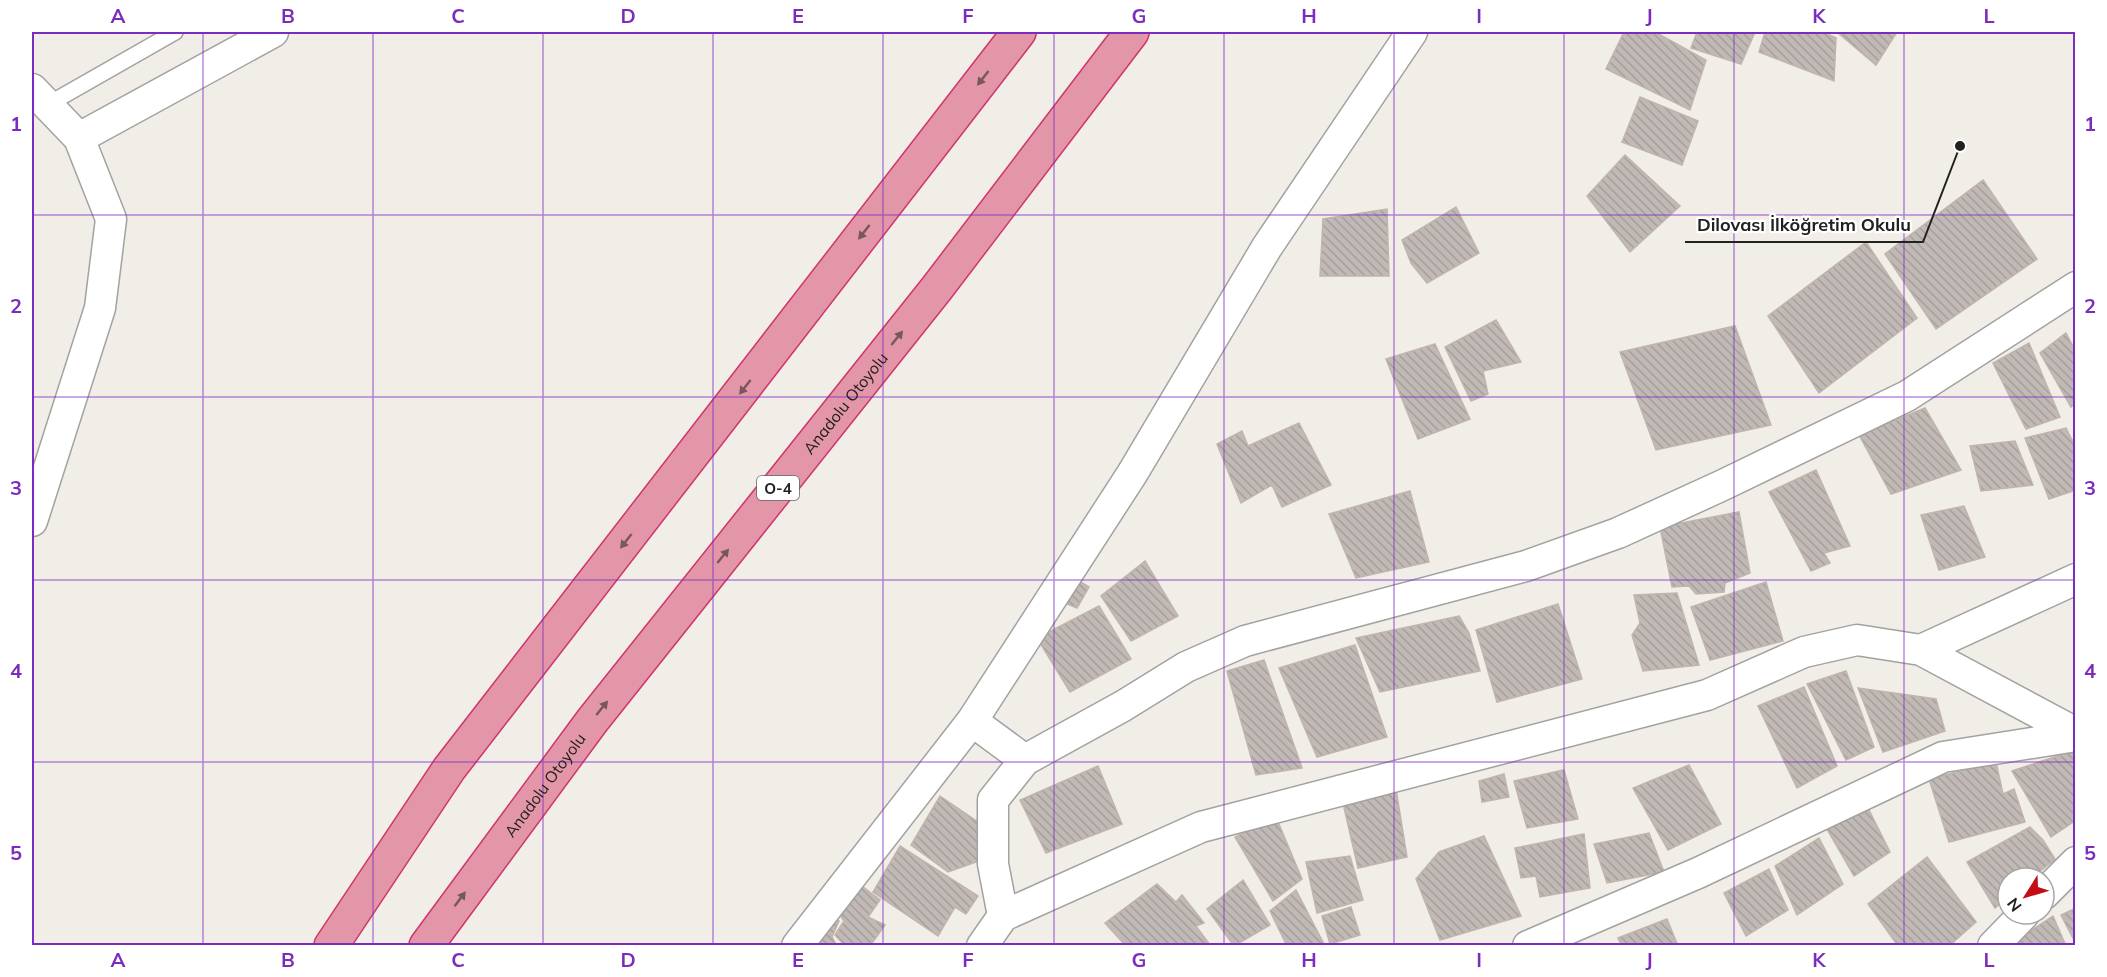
<svg xmlns="http://www.w3.org/2000/svg" width="2107" height="977" font-family="Mulish,sans-serif">
<style>
.building{fill:url(#building-back-hatch);stroke:#c1b4ac;stroke-width:1.5}
.lines{fill:none;stroke-linecap:round;stroke-linejoin:round}
.lane-casing{stroke:#a2a2a2;stroke-width:18}
.street-casing{stroke:#a2a2a2;stroke-width:33}
.highway-casing{stroke:#d03470;stroke-width:36}
.lane{stroke:#fff;stroke-width:15}
.street{stroke:#fff;stroke-width:30}
.highway{stroke:#e296a8;stroke-width:33}
.oneway{fill:#78565e}
.grid{fill:none;stroke:#7b2cbf;stroke-width:1.5;stroke-opacity:0.55}
.labels{text-anchor:middle;dominant-baseline:central;stroke-width:4.5;stroke-linejoin:round;paint-order:stroke}
.shield{fill:#fff;stroke:#646464;stroke-width:1.5}
.shield-label{font-size:15px;font-weight:bold;fill:#212121}
.street-label{font-size:16px;fill:#212121;stroke:#fff}
.leader{fill:none;stroke:#212121;stroke-width:2}
.callout-dot{fill:#212121;stroke:#fff;stroke-width:2}
.callout-label{font-size:18px;text-anchor:middle;font-weight:bold;fill:#212121;stroke:#fff;stroke-width:4.5;stroke-linejoin:round;paint-order:stroke}
.neatline{fill:none;stroke:#7b2cbf;stroke-width:2}
.grid-label{font-size:20px;text-anchor:middle;font-weight:bold;fill:#7b2cbf}
</style>
<defs>
<pattern id="building-back-hatch" width="6" height="6" patternUnits="userSpaceOnUse" patternTransform="scale(1.5)"><rect width="6" height="6" fill="#c1b9b5"/><path d="M-1 5l2 2M0 0l6 6M5-1l2 2" fill="none" stroke="#a69f9b"/></pattern>
</defs>
<rect width="100%" height="100%" fill="#f1eee8"/>
<!-- building -->
<path class="building" d="M1624 32H1655L1706 60 1690 110 1606 69Z
M1697 32H1755L1741 64 1691 48Z
M1765 32H1823L1836 38 1834 81 1759 52Z
M1837 32H1897L1876 65Z
M1640 97 1698 121 1682 165 1622 142Z
M1625 155 1680 206 1630 252 1587 196Z
M1983 180 2037 259 1936 329 1885 254Z
M1456 207 1479 253 1427 283 1411 263 1402 240Z
M1387 209 1389 276H1320L1323 219Z
M1866 242 1917 318 1819 393 1768 316Z
M1496 320 1521 362 1483 371 1488 394 1471 401 1445 347Z
M1735 326 1771 425 1656 450 1620 352Z
M2066 333 2076 352V403L2071 407 2040 353Z
M2029 343 2060 417 2026 429 1993 363Z
M1435 344 1470 419 1418 439 1386 359Z
M1925 408 1961 470 1891 494 1859 435Z
M1299 423 1331 485 1282 507 1272 485 1241 503 1217 444 1242 431 1248 446Z
M2066 428 2072 440H2076V490L2049 499 2025 438Z
M2015 441 2033 485 1981 491 1970 446Z
M1816 470 1850 546 1824 553 1830 563 1811 571 1769 492Z
M1410 491 1429 562 1356 578 1329 514Z
M1964 506 1985 557 1939 570 1921 515Z
M1739 512 1750 573 1725 583 1724 592 1696 594 1689 586 1672 587 1660 527Z
M1145 561 1178 616 1131 641 1101 596Z
M1076 579 1089 587 1077 608 1060 601Z
M1766 582 1783 641 1710 660 1691 607Z
M1677 593 1699 665 1643 671 1632 635 1640 623 1634 595Z
M1558 604 1582 679 1497 702 1476 630Z
M1099 606 1131 659 1070 692 1037 638Z
M1459 616 1469 633 1480 671 1380 692 1356 638Z
M1355 645 1387 737 1317 757 1279 668Z
M1264 660 1302 768 1256 775 1227 671Z
M1846 671 1874 747 1846 760 1807 684Z
M1804 687 1837 766 1797 788 1758 706Z
M1858 688 1936 699 1945 731 1883 752Z
M2075 750 2076 820 2051 837 2012 771Z
M1996 762 2003 794 2014 789 2025 822 1949 842 1929 779Z
M1689 765 1721 824 1668 850 1633 788Z
M1098 766 1122 824 1046 853 1020 800Z
M1564 770 1578 819 1527 828 1514 781Z
M1504 774 1509 797 1482 802 1479 781Z
M1395 783 1407 857 1358 868 1342 799Z
M940 796 978 822 983 837 982 860 948 872 911 845Z
M1867 806 1890 852 1854 876 1824 824Z
M1276 817 1302 879 1273 901 1235 837Z
M2030 827 2043 840 2055 859 2032 878H2008V897L1995 908 1967 862Z
M1649 833 1664 872 1607 883 1594 844Z
M1584 834 1590 888 1540 897 1536 876 1521 878 1515 848Z
M1484 836 1521 916 1440 940 1416 879 1439 852Z
M1819 838 1843 884 1797 915 1775 866Z
M900 846 978 896 966 914 955 907 938 936 873 892Z
M1350 856 1363 900 1317 913 1306 862Z
M1927 857 1976 922 1949 946H1898L1868 904Z
M1769 869 1788 910 1746 936 1724 893Z
M854 880 880 900 868 917 885 925 870 946H845L835 935 844 921 836 909Z
M1243 880 1270 925 1234 946 1207 909Z
M1157 884 1176 902 1182 895 1204 923 1196 926 1210 945 1126 946 1105 923Z
M1296 890 1324 944 1287 946 1270 911Z
M1351 907 1360 935 1330 944 1322 916Z
M2076 908V944L2061 915Z
M832 916 839 921 832 937 837 946H814Z
M2053 916 2066 946H2008Z
M1667 919 1678 946H1622L1618 938Z"/>
<g class="lines">
<defs>
<path id="lane" d="M47 105 175 32"/>
<path id="street" d="M32 89 79 138 111 219 100 308 32 521
M79 138 273 32
M2076 287 1907 396 1723 485 1618 533 1526 566 1245 641 1186 667 1123 706 1025 760 993 800V864L1003 916 1201 827 1707 695 1804 652 1857 640 1921 650 2076 733
M1921 650 2076 579
M972 721 1025 760
M2044 894 2076 862
M797 946 972 721 1132 474 1267 247 1412 32
M982 946 1003 916
M1528 946 1698 873 1943 757 2076 736
M1993 946 2024 914"/>
<g id="highway">
<path d="M331 946 449 769 1019 32"/>
<path id="s1" d="M426 946 592 721 937 288 1132 32"/>
</g>
</defs>
<!-- lane casing -->
<use href="#lane" class="lane-casing"/>
<!-- street casing -->
<use href="#street" class="street-casing"/>
<!-- highway casing -->
<use href="#highway" class="highway-casing"/>
<!-- lane -->
<use href="#lane" class="lane"/>
<!-- street -->
<use href="#street" class="street"/>
<!-- highway -->
<use href="#highway" class="highway"/>
</g>
<!-- one-way arrows -->
<defs><path id="oneway-solid" d="M-6-.8H1V-3.2L6.5 0L1 3.2V.8H-6Z" transform="scale(1.5)"/></defs>
<g class="oneway">
<use href="#oneway-solid" transform="translate(983 78) rotate(128)"/>
<use href="#oneway-solid" transform="translate(864 232) rotate(128)"/>
<use href="#oneway-solid" transform="translate(897 338) rotate(-51)"/>
<use href="#oneway-solid" transform="translate(745 387) rotate(128)"/>
<use href="#oneway-solid" transform="translate(626 541) rotate(128)"/>
<use href="#oneway-solid" transform="translate(723 556) rotate(-51)"/>
<use href="#oneway-solid" transform="translate(602 708) rotate(-51)"/>
<use href="#oneway-solid" transform="translate(460 899) rotate(-53)"/>
</g>
<!-- grid -->
<path class="grid" d="M203 32V946M373 32V946M543 32V946M713 32V946M883 32V946M1054 32V946M1224 32V946M1394 32V946M1564 32V946M1734 32V946M1904 32V946M32 215H2076M32 397H2076M32 580H2076M32 762H2076"/>
<g class="labels">
<!-- shield labels -->
<rect class="shield" x="757" y="476" width="42" height="24" rx="4.5"/>
<g class="shield-label">
<text x="778" y="488">O-4</text>
</g>
<!-- street labels -->
<g class="street-label">
<text stroke="none"><textPath href="#s1" startOffset="686">Anadolu Otoyolu</textPath></text>
<text stroke="none"><textPath href="#s1" startOffset="200">Anadolu Otoyolu</textPath></text>
</g>
</g>
<!-- callouts -->
<path class="leader" d="M1960 146L1923 242H1685"/>
<circle class="callout-dot" cx="1960" cy="146" r="6"/>
<g class="callout-label">
<text x="1804" y="231">Dilovası İlköğretim Okulu</text>
</g>
<!-- border -->
<rect width="2107" height="977" fill="none" stroke="#ffffff" stroke-width="66"/>
<!-- north arrow -->
<g transform="translate(2026 896) rotate(233)"><circle r="28" fill="#ffffff" stroke="#a6a6a6" stroke-width="1.5"/>
<path d="M0-4.5L10 22L0 15L-10 22Z" fill="#c40e16"/>
<text y="-9" font-size="16" font-weight="bold" text-anchor="middle" fill="#212121">N</text>
</g>
<rect x="33" y="33" width="2041" height="911" class="neatline"/>
<g class="grid-label">
<text x="118" y="23">A</text>
<text x="288" y="23">B</text>
<text x="458" y="23">C</text>
<text x="628" y="23">D</text>
<text x="798" y="23">E</text>
<text x="968" y="23">F</text>
<text x="1139" y="23">G</text>
<text x="1309" y="23">H</text>
<text x="1479" y="23">I</text>
<text x="1649" y="23">J</text>
<text x="1819" y="23">K</text>
<text x="1989" y="23">L</text>
<text x="16" y="131">1</text>
<text x="2090" y="131">1</text>
<text x="16" y="313">2</text>
<text x="2090" y="313">2</text>
<text x="16" y="495">3</text>
<text x="2090" y="495">3</text>
<text x="16" y="678">4</text>
<text x="2090" y="678">4</text>
<text x="16" y="860">5</text>
<text x="2090" y="860">5</text>
<text x="118" y="967">A</text>
<text x="288" y="967">B</text>
<text x="458" y="967">C</text>
<text x="628" y="967">D</text>
<text x="798" y="967">E</text>
<text x="968" y="967">F</text>
<text x="1139" y="967">G</text>
<text x="1309" y="967">H</text>
<text x="1479" y="967">I</text>
<text x="1649" y="967">J</text>
<text x="1819" y="967">K</text>
<text x="1989" y="967">L</text>
</g>
</svg>
